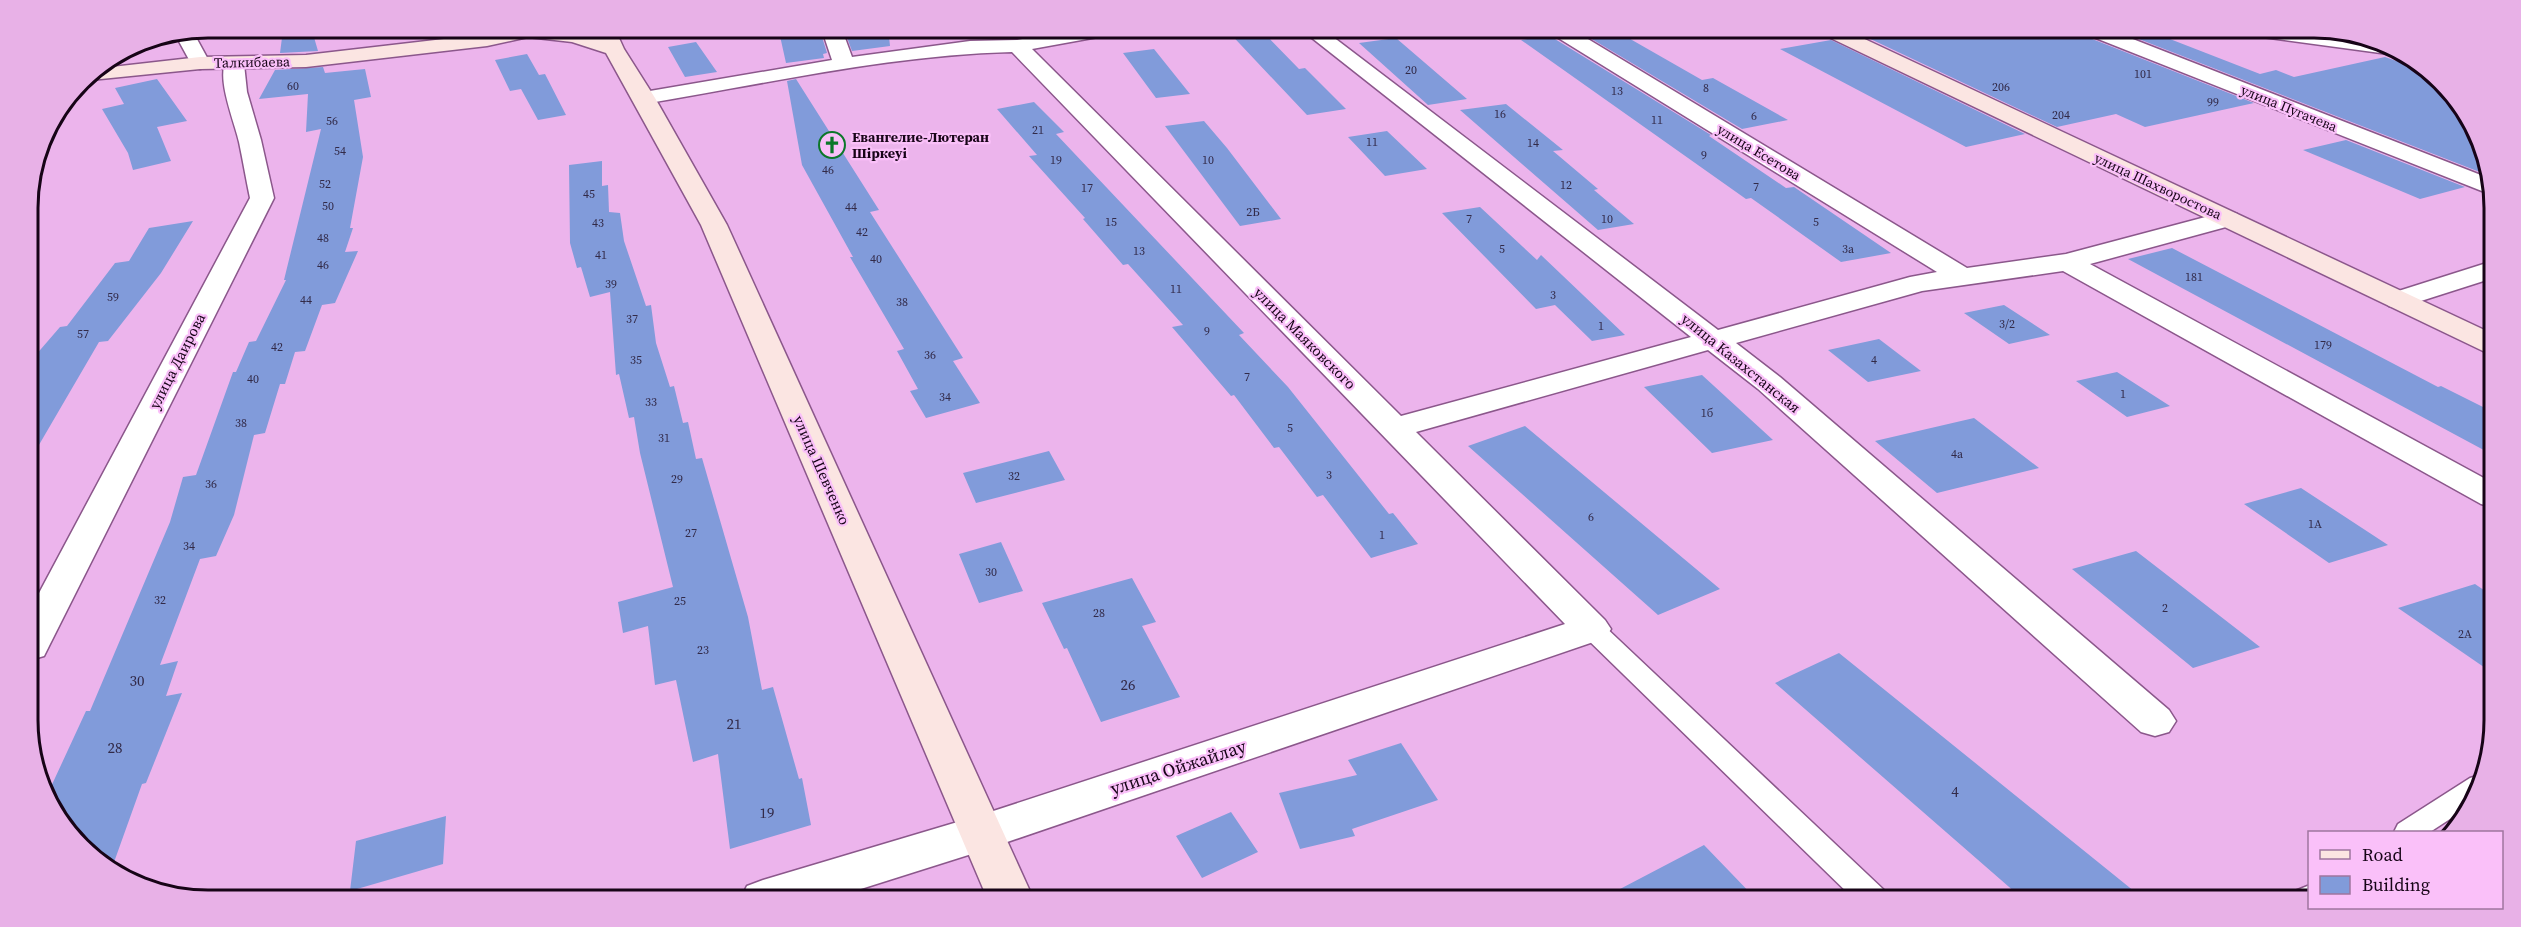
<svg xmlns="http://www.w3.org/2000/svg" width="2521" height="927" font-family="'Source Serif 4',serif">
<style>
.building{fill:#819bda}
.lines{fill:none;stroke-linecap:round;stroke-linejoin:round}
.lane-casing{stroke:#8b578b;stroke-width:3}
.street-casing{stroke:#8b578b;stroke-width:3}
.secondary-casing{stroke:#8b578b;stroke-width:3}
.lane{fill:#fff;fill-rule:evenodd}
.street{fill:#fff;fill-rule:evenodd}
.secondary{fill:#fbe5e2;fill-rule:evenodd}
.labels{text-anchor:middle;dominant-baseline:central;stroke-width:4.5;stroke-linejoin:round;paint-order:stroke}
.number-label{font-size:12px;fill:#322a48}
.far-street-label{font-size:14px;fill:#170417;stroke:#fac0f9}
.far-poi-label{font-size:14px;font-weight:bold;fill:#170417;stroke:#fac0f9;text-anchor:start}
.street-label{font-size:15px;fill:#170417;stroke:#fac0f9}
.near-number-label{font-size:15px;fill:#322a48}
.near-street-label{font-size:18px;fill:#170417;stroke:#fac0f9}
.rim{fill:none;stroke:#170417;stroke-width:3}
</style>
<rect width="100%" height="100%" fill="#ecb4ec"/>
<!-- building -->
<path class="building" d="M311 27 318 51 280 53 283 30Z
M778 27H819L827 53 823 54 824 58 786 63Z
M843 27H888L890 46 852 51Z
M1224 27H1258L1299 69 1305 68 1346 109 1307 115Z
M1909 27H2073L2077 33 2254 103 2145 127 2116 114 2057 127 1862 35Z
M2108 27H2139L2260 74 2276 70 2294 77 2385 57 2422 70 2449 89 2480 137 2490 176Z
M1611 28 1702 80 1713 78 1788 120 1742 129 1580 32Z
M1550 36 1711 135 1709 136 1786 188 1794 187 1891 253 1841 262 1751 198 1746 199 1521 40Z
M1396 38 1467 99 1428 105 1359 43Z
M1831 40 2025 134 1966 147 1780 49Z
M696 42 717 72 685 77 668 47Z
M1154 49 1190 94 1156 98 1123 53Z
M527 54 539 75 545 74 566 115 538 120 521 89 510 91 495 60Z
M323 67 325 73 365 69 371 97 354 100 363 157 350 228H353L345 252 358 251 335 303 322 305 305 351 295 352 285 384H280L265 433 254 435 234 515 216 556 200 559 160 665 178 661 166 696 182 693 146 783 142 784 113 865 72 838 49 791 86 711H90L170 522 183 477 196 475 233 372H236L249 342 256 341 286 280H284L321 129 306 132 308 94 259 99 275 70Z
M157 79 187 121 157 127 171 161 133 170 128 153 102 109 124 104 115 88Z
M796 79 879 210 870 212 963 358 953 361 980 403 926 418 910 391 918 389 897 351 904 349 850 257H853L802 165 787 81Z
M1034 102 1064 132 1056 134 1244 333 1239 335 1288 387 1389 514 1393 513 1418 544 1371 558 1323 495 1317 497 1279 447 1274 448 1234 395 1231 396 1172 327 1183 325 1128 264 1123 265 1083 219 1085 218 1029 156 1037 155 997 109Z
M1506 104 1563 150 1553 151 1598 189 1594 190 1634 224 1598 230 1460 110Z
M1204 121 1227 148 1281 219 1240 226 1165 126Z
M1387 131 1427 169 1385 176 1348 137Z
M2346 140 2465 187 2420 199 2303 150Z
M602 161V186L608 185 609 212 620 213 624 241 646 306 651 305 656 343 670 387 674 386 683 423 688 422 696 459 702 458 748 617 762 690 773 687 799 779 802 778 811 825 730 849 718 754 693 762 676 680 655 685 648 626 623 633 618 602 673 587 640 453 634 417 629 418 619 374 616 375 610 292 590 297 581 267 577 268 570 243 569 165Z
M1480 207 1537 260 1541 255 1625 335 1592 341 1555 305 1536 309 1442 213Z
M193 221 161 273 108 341 99 342 29 462 28 364 60 327 67 326 115 263 129 261 149 228Z
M2172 248 2438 387 2441 386 2493 412V455L2128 259Z
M2004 305 2050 335 2009 344 1964 313Z
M1879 339 1921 371 1868 382 1828 350Z
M2117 372 2170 406 2127 417 2076 381Z
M1702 375 1773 440 1712 453 1644 387Z
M1974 418 2039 468 1937 493 1875 441Z
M1525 426 1720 589 1658 615 1468 446Z
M1049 451 1065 480 976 503 963 473Z
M2301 488 2388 545 2329 563 2244 504Z
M1001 542 1023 591 979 603 959 554Z
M2136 551 2260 647 2193 668 2072 569Z
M1132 578 1156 622 1142 626 1180 697 1101 722 1067 648 1064 649 1042 603Z
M2475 584 2494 597V674L2398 608Z
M1839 653 2145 900H2024L1775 683Z
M1401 743 1438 800 1352 829 1355 836 1300 849 1279 793 1357 775 1348 760Z
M1231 812 1258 852 1202 878 1176 836Z
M446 816 443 864 350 891 356 841Z
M1704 845 1757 900H1599Z"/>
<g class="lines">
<defs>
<path id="lane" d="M1592 621 1601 623 1885 891 1890 900H1855L1583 635 1580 629 1583 623Z
M2480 775 2485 777 2470 806 2430 832H2394L2398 824 2470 778Z
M2310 885V900H2290L2295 891Z"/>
<path id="street" d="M821 27H841L852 57 970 41 1017 40 1088 27H1130L1127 31 1120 33 1032 49 1401 416 1691 337 1298 27H1320L1718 330 1910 277 1937 272 1547 31 1544 27H1568L1967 268 2066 254 2228 211 2237 214 2241 219 2237 224 2090 264 2493 483V507L2481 504 2063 271 1922 291 1736 343 1780 377 2169 710 2176 721 2169 732 2155 736 2141 732 1758 389 1708 350 1416 432 1605 620 1611 629 1605 638 981 851 826 900H740L747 886 763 880 981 815 1565 624 1012 52C890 55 764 84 644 104L636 103 633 98 636 93 644 92 832 60Z
M2075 27H2102L2491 179 2492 195 2078 31Z
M2223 27H2276L2377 40 2395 52 2388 54 2233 33 2226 31Z
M192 30 210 63 207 67 200 69 193 67 175 34Z
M234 58 241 60 244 64 247 92 261 140 274 198 49 646 44 656 30 660V610L250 198C246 179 243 161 239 142 235 123 215 76 227 60Z
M2493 261V278L2399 308 2389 306 2385 300 2389 294Z"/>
<path id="secondary" d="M519 27 575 30 599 37 594 27H614L624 49 655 98 727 225 1034 900H988L701 225 606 53 572 42 528 37 487 46 306 67 200 69 81 81 94 69 200 57 306 55 487 34Z
M1813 27H1839L2493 334V354L2483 351 1816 31Z"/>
</defs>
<!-- lane casing -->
<use href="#lane" class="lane-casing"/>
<!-- street casing -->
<use href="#street" class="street-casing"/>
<!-- secondary casing -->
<use href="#secondary" class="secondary-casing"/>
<!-- lane -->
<use href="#lane" class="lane"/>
<!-- street -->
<use href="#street" class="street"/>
<!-- secondary -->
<use href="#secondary" class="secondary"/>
</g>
<!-- icons -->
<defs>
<symbol id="church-ring" viewBox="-11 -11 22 22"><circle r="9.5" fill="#fac0f9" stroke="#0c772a" stroke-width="1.5"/><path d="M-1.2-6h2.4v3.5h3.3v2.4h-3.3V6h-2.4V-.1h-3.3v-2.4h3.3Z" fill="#0c772a"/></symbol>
</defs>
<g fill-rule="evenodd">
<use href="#church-ring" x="817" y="130" width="30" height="30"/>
</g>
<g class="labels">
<!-- number labels -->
<g class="number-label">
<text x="1411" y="70">20</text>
<text x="2143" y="74">101</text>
<text x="293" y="86">60</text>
<text x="2001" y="87">206</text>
<text x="1706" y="88">8</text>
<text x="1617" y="91">13</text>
<text x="2213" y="102">99</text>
<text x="1500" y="114">16</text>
<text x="2061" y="115">204</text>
<text x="1754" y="116">6</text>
<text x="1657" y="120">11</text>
<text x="332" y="121">56</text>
<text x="1038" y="130">21</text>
<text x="1372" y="142">11</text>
<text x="1533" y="143">14</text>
<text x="340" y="151">54</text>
<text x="1704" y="155">9</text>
<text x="1056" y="160">19</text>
<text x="1208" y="160">10</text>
<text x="828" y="170">46</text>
<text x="325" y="184">52</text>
<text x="1566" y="185">12</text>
<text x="1756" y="187">7</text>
<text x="1087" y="188">17</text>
<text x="589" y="194">45</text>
<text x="328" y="206">50</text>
<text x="851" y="207">44</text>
<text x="1253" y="212">2Б</text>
<text x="1469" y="219">7</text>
<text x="1607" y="219">10</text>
<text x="1111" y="222">15</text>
<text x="1816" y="222">5</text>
<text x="598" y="223">43</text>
<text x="862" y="232">42</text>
<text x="323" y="238">48</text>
<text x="1502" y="249">5</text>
<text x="1848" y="249">3а</text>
<text x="1139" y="251">13</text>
<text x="601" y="255">41</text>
<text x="876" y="259">40</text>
<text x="323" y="265">46</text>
<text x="2194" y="277">181</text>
<text x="611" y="284">39</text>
<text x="1176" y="289">11</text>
<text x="1553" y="295">3</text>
<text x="113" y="297">59</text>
<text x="306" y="300">44</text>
<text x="902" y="302">38</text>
<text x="632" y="319">37</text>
<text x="2007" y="324">3/2</text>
<text x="1601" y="326">1</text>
<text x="1207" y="331">9</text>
<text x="83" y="334">57</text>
<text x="2323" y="345">179</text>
<text x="277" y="347">42</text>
<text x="930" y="355">36</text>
<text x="636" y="360">35</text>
<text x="1874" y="360">4</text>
<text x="1247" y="377">7</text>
<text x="253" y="379">40</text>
<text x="2123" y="394">1</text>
<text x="945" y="397">34</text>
<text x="651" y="402">33</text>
<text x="1707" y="413">1б</text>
<text x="241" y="423">38</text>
<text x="1290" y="428">5</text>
<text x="664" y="438">31</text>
<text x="1957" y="454">4а</text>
<text x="1329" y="475">3</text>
<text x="1014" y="476">32</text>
<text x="677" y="479">29</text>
<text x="211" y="484">36</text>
<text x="1591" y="517">6</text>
<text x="2315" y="524">1А</text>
<text x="691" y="533">27</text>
<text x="1382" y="535">1</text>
<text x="189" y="546">34</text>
<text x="991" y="572">30</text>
<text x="160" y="600">32</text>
<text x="680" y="601">25</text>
<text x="2165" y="608">2</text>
<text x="1099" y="613">28</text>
<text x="2465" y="634">2А</text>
<text x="703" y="650">23</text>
</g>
<!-- far-street labels -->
<g class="far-street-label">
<text transform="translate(252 62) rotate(-1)">Талкибаева</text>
<text transform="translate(2289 108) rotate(22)">улица Пугачева</text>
<text transform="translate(1759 152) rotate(31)">улица Есетова</text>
<text transform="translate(2158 186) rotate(25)">улица Шахворостова</text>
</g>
<!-- far-poi labels -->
<g class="far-poi-label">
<text x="852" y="137">Евангелие-Лютеран<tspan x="852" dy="16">Шіркеуі</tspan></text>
</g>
<!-- street labels -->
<g class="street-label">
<text transform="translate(1305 338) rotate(45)">улица Маяковского</text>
<text transform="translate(177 361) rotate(-63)">улица Даирова</text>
<text transform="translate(1741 363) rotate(39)">улица Казахстанская</text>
<text transform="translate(822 470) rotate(66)">улица Шевченко</text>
</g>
<!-- near-number labels -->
<g class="near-number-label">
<text x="137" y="680">30</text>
<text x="1128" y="684">26</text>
<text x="734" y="723">21</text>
<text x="115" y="747">28</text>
<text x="1955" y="791">4</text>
<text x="767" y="812">19</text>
</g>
<!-- near-street labels -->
<g class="near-street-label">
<text transform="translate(1178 767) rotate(-18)">улица Ойжайлау</text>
</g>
</g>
<!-- crop -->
<path d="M0 0H2521V927H0ZM208 38H2314A170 170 0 0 1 2484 208V720A170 170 0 0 1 2314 890H208A170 170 0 0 1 38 720V208A170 170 0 0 1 208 38Z" fill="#e8b1e7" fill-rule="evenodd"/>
<path class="rim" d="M208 38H2314A170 170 0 0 1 2484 208V720A170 170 0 0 1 2314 890H208A170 170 0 0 1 38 720V208A170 170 0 0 1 208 38Z"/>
<!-- legend -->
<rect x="2308" y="831" width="195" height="78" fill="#fac0f9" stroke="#9f759f" stroke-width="1.5"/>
<rect x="2320" y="850" width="30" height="9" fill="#fbe5e2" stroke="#9f759f" stroke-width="1.5"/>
<text x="2362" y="861" font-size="18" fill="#170417">Road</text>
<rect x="2320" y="876" width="30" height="18" fill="#819bda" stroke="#9f759f" stroke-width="1.5"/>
<text x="2362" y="891" font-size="18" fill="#170417">Building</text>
</svg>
